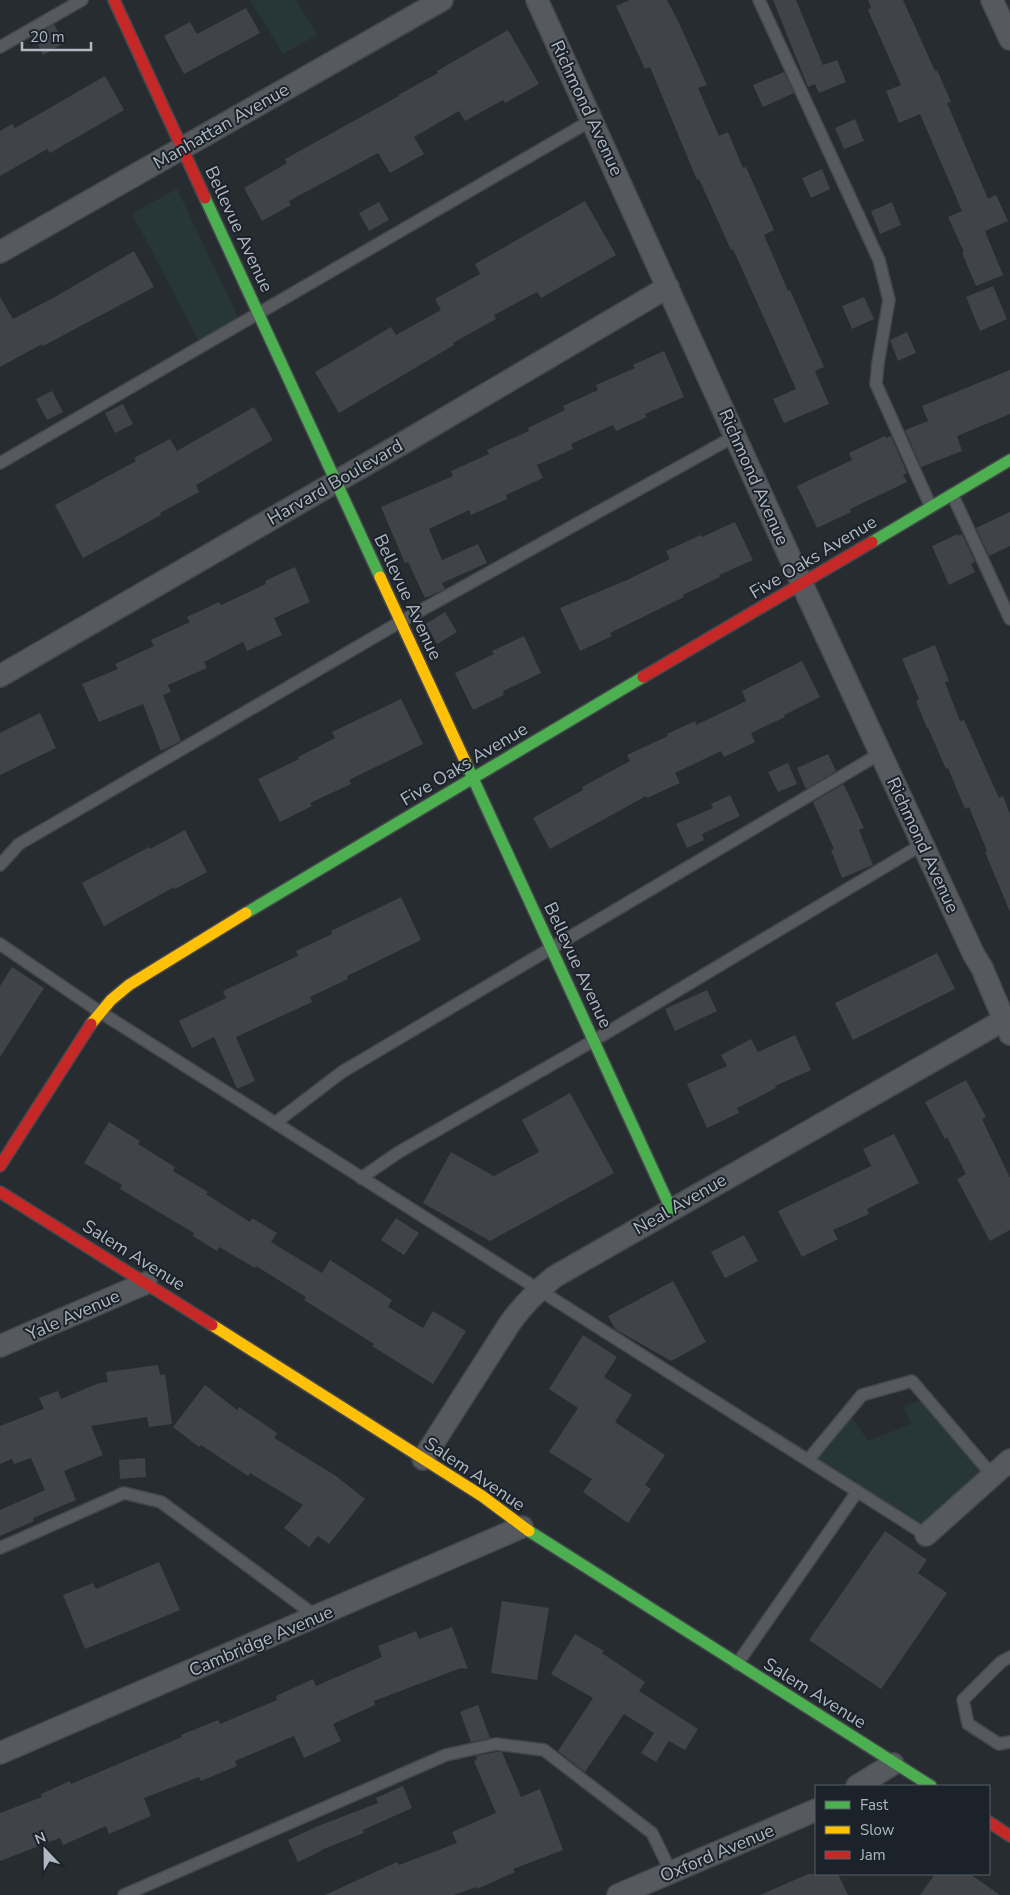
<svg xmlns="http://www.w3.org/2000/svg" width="1010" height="1895" font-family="'Nunito Sans',sans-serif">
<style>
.green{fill:#273737}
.building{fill:#404449}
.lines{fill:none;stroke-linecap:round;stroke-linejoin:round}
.lane-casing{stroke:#44484c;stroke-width:14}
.street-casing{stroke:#44484c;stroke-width:24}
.fast-casing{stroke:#44484c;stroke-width:14}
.slow-casing{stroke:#44484c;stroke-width:14}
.jam-casing{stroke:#44484c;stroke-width:14}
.lane{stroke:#565a5f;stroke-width:11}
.street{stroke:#565a5f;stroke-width:21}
.fast{stroke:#4caf50;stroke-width:11}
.slow{stroke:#ffc107;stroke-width:11}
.jam{stroke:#c62828;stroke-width:11}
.labels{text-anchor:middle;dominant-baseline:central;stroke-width:4;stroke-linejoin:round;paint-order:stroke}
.street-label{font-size:18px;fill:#b0b8c2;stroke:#1b222a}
</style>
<rect width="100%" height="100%" fill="#272c31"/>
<!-- green -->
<path class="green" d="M250 0H296L317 35 283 54Z
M177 189 239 319 198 340 132 213Z
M927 1398 992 1475 926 1535 808 1460 848 1412 868 1441 911 1424 904 1406Z"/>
<!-- building -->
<path class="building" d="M630 0H667L678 21 707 85 698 88 719 136 728 132 743 168 746 167 774 230 764 235 788 291 790 290 824 367 815 371 829 404 784 423 773 399 796 389 733 249 731 250 699 179 697 180 650 67 645 69 616 6Z
M773 0H796L823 65 837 60 846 82 819 93 815 84 808 87Z
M868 0H903L935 71 937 70 951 102 947 103 988 199 996 195 1008 221 985 231 1003 275 976 286 962 253 964 252 948 217 962 211 920 114 899 123 886 91 901 85 868 10 871 8Z
M246 8 260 33 184 74 164 36 190 22 197 34Z
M54 24 64 43 43 55 34 36Z
M508 30 539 84 505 103 503 100 465 121 459 111 414 137 424 154 390 173 378 153 289 201 291 205 262 221 244 188 287 163 285 159 399 96 398 95 438 73 437 71Z
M784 72 794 93 763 107 753 85Z
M105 76 124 110 50 153 47 149 0 176V131L12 124 15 128Z
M855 119 864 141 844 149 835 128Z
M822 169 830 189 811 198 802 178Z
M585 201 616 255 541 298 537 292 494 315 496 319 453 343 454 345 339 413 315 372 391 327 396 335 441 310 435 299 480 274 475 264Z
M379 202 389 220 369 231 359 213Z
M892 202 901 225 880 234 871 211Z
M134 251 154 287 43 346 42 344 0 367V297L13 319 53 298Z
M993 286 1007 319 980 331 966 297Z
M864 297 874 319 852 329 842 306Z
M907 332 916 353 898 361 890 340Z
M664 351 684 397 645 414 647 417 616 431 613 425 571 444 573 449 537 465 543 478 506 495 507 499 471 515 469 510 429 529 442 560 478 544 487 563 442 583 445 589 425 598 408 562 405 563 381 507 453 476 451 471 489 454 487 450 529 431 528 428 565 410 563 406 598 390 596 385 635 368 633 365Z
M1010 370V414L957 436 962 451 921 467 905 430 928 421 922 406Z
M52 391 63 412 47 420 36 399Z
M123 404 133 424 115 433 105 413Z
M254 407 273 440 196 485 199 492 160 513 161 515 83 558 55 505 136 461 134 458 170 439 177 451Z
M885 436 886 438 891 436 907 473 903 475 907 482 850 509 851 512 817 528 797 486 852 460 849 453Z
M1010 512V546L989 556 976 528Z
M735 522 753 560 719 575 720 577 683 595 684 597 610 633 612 636 580 651 560 608 627 580 670 559 666 551 701 535 702 537Z
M958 534V536L962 534 975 562 971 564 975 572 949 585 932 546Z
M295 567 310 602 274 618 282 635 247 651 243 642 204 662 207 668 168 685 171 692 163 695 181 741 161 751 143 704 99 722 82 684 118 669 115 664 154 646 151 640 190 622 187 617 219 602 221 605 266 584 265 581Z
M445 612 457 632 437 644 426 624Z
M524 636 541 673 503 691 504 695 473 710 455 673 494 654 492 651Z
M935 645 949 681 945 682 960 721 964 720 999 798 1003 796 1010 814V912L985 852 987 851 969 807 965 809 948 768 946 769 928 728H927L916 701 919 699 902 659Z
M802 661 820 697 784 715 785 717 751 733 755 742 724 757 721 751 675 773 680 783 647 798 646 796 550 849 533 818 583 790 582 787 630 761 627 755 668 736 667 734 695 721 696 725 746 701 742 691Z
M401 699 423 744 349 780 351 784 310 803 312 806 280 822 258 779 299 759 298 757 335 738 332 732Z
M40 713 56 748 0 775V733Z
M828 754 836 771 806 789 797 768Z
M788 763 797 784 778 792 768 772Z
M842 785H844L864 828 859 830 873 865 842 878 831 850 834 849 813 802Z
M730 795 740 816 702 834 704 840 687 848 676 824 713 808 711 804Z
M185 830 207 872 175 889 174 887 104 926 82 883 149 847 150 849Z
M401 897 421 940 347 976 348 979 310 997 312 1002 236 1037 255 1081 237 1089 214 1037 192 1048 179 1021 226 998 223 991 298 956 296 951 332 934 331 931Z
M937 953 955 989 853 1040 835 1003Z
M12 967 44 988 0 1057V986Z
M707 990 717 1011 675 1031 665 1009Z
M795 1035 811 1070 775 1086 776 1088 737 1108 739 1113 707 1128 687 1084 727 1066 721 1055 751 1039 758 1052Z
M966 1080 986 1117 982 1119 1010 1178V1230L990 1241 957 1179 966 1174 947 1137 945 1139 925 1102Z
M570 1093 614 1173 490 1241 423 1203 451 1152 494 1176 539 1152 522 1120Z
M109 1122 140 1141 138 1144 175 1167 173 1171 208 1192 206 1194 250 1222 252 1218 277 1233 271 1242 322 1273 330 1260 392 1300 388 1307 423 1328 433 1311 466 1331 433 1384 372 1346 374 1344 304 1300 306 1297 256 1266 255 1268 219 1247 217 1251 193 1236 194 1233 120 1189 122 1185 84 1163Z
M894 1134 919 1183 867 1209 869 1214 833 1230 838 1239 802 1257 778 1211 871 1166 863 1149Z
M396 1218 419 1233 404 1255 381 1240Z
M744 1235 758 1261 725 1278 711 1252Z
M673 1281 706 1342 671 1361 615 1329 608 1316Z
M583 1335 617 1357 604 1377 632 1395 615 1422 665 1455 645 1485 651 1489 628 1523 583 1492 592 1479 549 1452 578 1408 549 1389Z
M158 1365 160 1375 165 1374 172 1424 149 1427 147 1417 91 1426 103 1455 64 1471 76 1500 33 1518 34 1521 0 1536V1510L45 1490 31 1458 14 1464 12 1459 0 1464V1426L44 1409 39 1398 58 1391 61 1399 99 1383 108 1382 106 1372Z
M205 1385 237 1410 239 1407 277 1433 274 1438 336 1476 365 1499 329 1544 318 1536 309 1547 284 1528 303 1505 250 1473 248 1476 201 1445 199 1447 173 1427Z
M145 1458 146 1477 120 1479 119 1460Z
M885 1531 927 1560 918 1573 947 1593 881 1689 809 1640Z
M159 1562 180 1610 85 1649 63 1595 93 1583 96 1589Z
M502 1601 549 1608 537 1680 491 1673Z
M452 1627 468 1669 461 1668 374 1701 375 1705 333 1724 341 1741 304 1758 294 1736 235 1761 237 1766 201 1781 199 1777 144 1798 151 1816 109 1834 106 1826 63 1845 60 1838 0 1861V1813L42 1797 41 1794 70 1781 71 1784 182 1737 181 1735 218 1720 220 1724 277 1700 276 1696 313 1679 316 1686 382 1657 378 1646 416 1631 419 1639Z
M575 1634 604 1651 602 1653 645 1682 639 1691 698 1729 685 1750 669 1741 656 1762 641 1753 654 1733 624 1714 585 1772 558 1751 593 1698 551 1674Z
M478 1705 490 1738 471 1742 460 1712Z
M496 1752H502L521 1797 540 1789 563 1850 513 1869 515 1872 477 1889 476 1887 454 1895H325L397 1862 399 1865 457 1843 452 1832 496 1813 474 1761 477 1760 476 1756Z
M403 1786 412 1808 363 1830 364 1833 321 1850V1851L298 1862 288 1840 318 1826 378 1803 376 1798Z
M808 1874H838L848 1895H760Z
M935 1874H970L1000 1895H920Z"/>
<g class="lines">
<defs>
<path id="lane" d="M759 0 879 260 889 300 878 363 876 384 931 507
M0 47 82 0
M0 463 592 120
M952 494 1010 619
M0 865 19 844 400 622 735 436
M0 944 100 1012 926 1535
M275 1123 342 1072 881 753
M361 1178 399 1152 593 1041 923 844
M808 1460 862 1395 912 1381 992 1475
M0 1548 124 1493 161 1502 317 1617
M1010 1657 1001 1662 963 1700 968 1724 999 1744 1010 1742
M737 1664 857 1492
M124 1895 446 1755 496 1744 544 1750 652 1833 671 1872"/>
<path id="street" d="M537 0 802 584 974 955 982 968 1010 1034
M992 0 1010 39
M0 252 442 0
M0 676 415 436 668 287
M0 1346 146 1283
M423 1459 510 1323C523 1305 537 1291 554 1277L1004 1020
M926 1535 1010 1460
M0 1753 522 1527
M857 1786 893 1764
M618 1895 816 1810"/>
<path id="fast" d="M205 198 380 577
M872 542 1010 460
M465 761 671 1209
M246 913 643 677
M529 1531 931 1786"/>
<path id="slow" d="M380 577 465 761
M91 1024 111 1000 129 985 246 913
M212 1325 482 1496 529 1531"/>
<path id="jam" d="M114 0 205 198
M643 677 872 542
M0 1166 91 1024
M0 1192 212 1325
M989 1822 1010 1836"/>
</defs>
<!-- lane casing -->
<use href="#lane" class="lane-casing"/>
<!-- street casing -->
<use href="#street" class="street-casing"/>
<!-- fast casing -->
<use href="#fast" class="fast-casing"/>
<!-- slow casing -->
<use href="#slow" class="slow-casing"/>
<!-- jam casing -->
<use href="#jam" class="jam-casing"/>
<!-- lane -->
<use href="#lane" class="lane"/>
<!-- street -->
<use href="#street" class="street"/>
<!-- fast -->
<use href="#fast" class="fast"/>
<!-- slow -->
<use href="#slow" class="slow"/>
<!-- jam -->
<use href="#jam" class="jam"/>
</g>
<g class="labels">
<!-- street labels -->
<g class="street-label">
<text transform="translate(587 108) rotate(65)">Richmond Avenue</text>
<text transform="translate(221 126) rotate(-30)">Manhattan Avenue</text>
<text transform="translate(239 229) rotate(65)">Bellevue Avenue</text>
<text transform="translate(754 477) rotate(66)">Richmond Avenue</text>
<text transform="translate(335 482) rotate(-30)">Harvard Boulevard</text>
<text transform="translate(813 557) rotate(-31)">Five Oaks Avenue</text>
<text transform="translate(408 597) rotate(65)">Bellevue Avenue</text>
<text transform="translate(464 764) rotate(-31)">Five Oaks Avenue</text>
<text transform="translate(923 845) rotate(65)">Richmond Avenue</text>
<text transform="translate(578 965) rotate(65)">Bellevue Avenue</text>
<text transform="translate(680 1204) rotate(-30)">Neal Avenue</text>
<text transform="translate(134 1255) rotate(32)">Salem Avenue</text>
<text transform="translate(73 1315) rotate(-24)">Yale Avenue</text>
<text transform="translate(475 1474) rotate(34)">Salem Avenue</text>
<text transform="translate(261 1641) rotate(-23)">Cambridge Avenue</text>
<text transform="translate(815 1693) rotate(32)">Salem Avenue</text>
<text transform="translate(717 1853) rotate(-23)">Oxford Avenue</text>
</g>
</g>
<!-- legend -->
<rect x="815" y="1785" width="175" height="90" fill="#1b222a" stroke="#575e67"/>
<rect x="825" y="1801" width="25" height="8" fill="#4caf50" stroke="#575e67"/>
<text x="860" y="1810" font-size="15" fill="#b0b8c2">Fast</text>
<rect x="825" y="1826" width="25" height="8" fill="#ffc107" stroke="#575e67"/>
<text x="860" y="1835" font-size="15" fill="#b0b8c2">Slow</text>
<rect x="825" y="1851" width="25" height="8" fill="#c62828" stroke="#575e67"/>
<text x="860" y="1860" font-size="15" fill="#b0b8c2">Jam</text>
<!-- north arrow -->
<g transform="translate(45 1850) rotate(338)" stroke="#1b222a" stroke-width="4" paint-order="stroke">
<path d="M0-4L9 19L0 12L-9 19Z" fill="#b0b8c2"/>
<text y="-8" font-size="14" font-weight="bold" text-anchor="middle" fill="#b0b8c2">N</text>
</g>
<!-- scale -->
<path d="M22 42v8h69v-8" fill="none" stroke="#b0b8c2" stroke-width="2.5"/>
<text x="30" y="42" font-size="15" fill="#b0b8c2" stroke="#1b222a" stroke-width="4" paint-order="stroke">20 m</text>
</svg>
